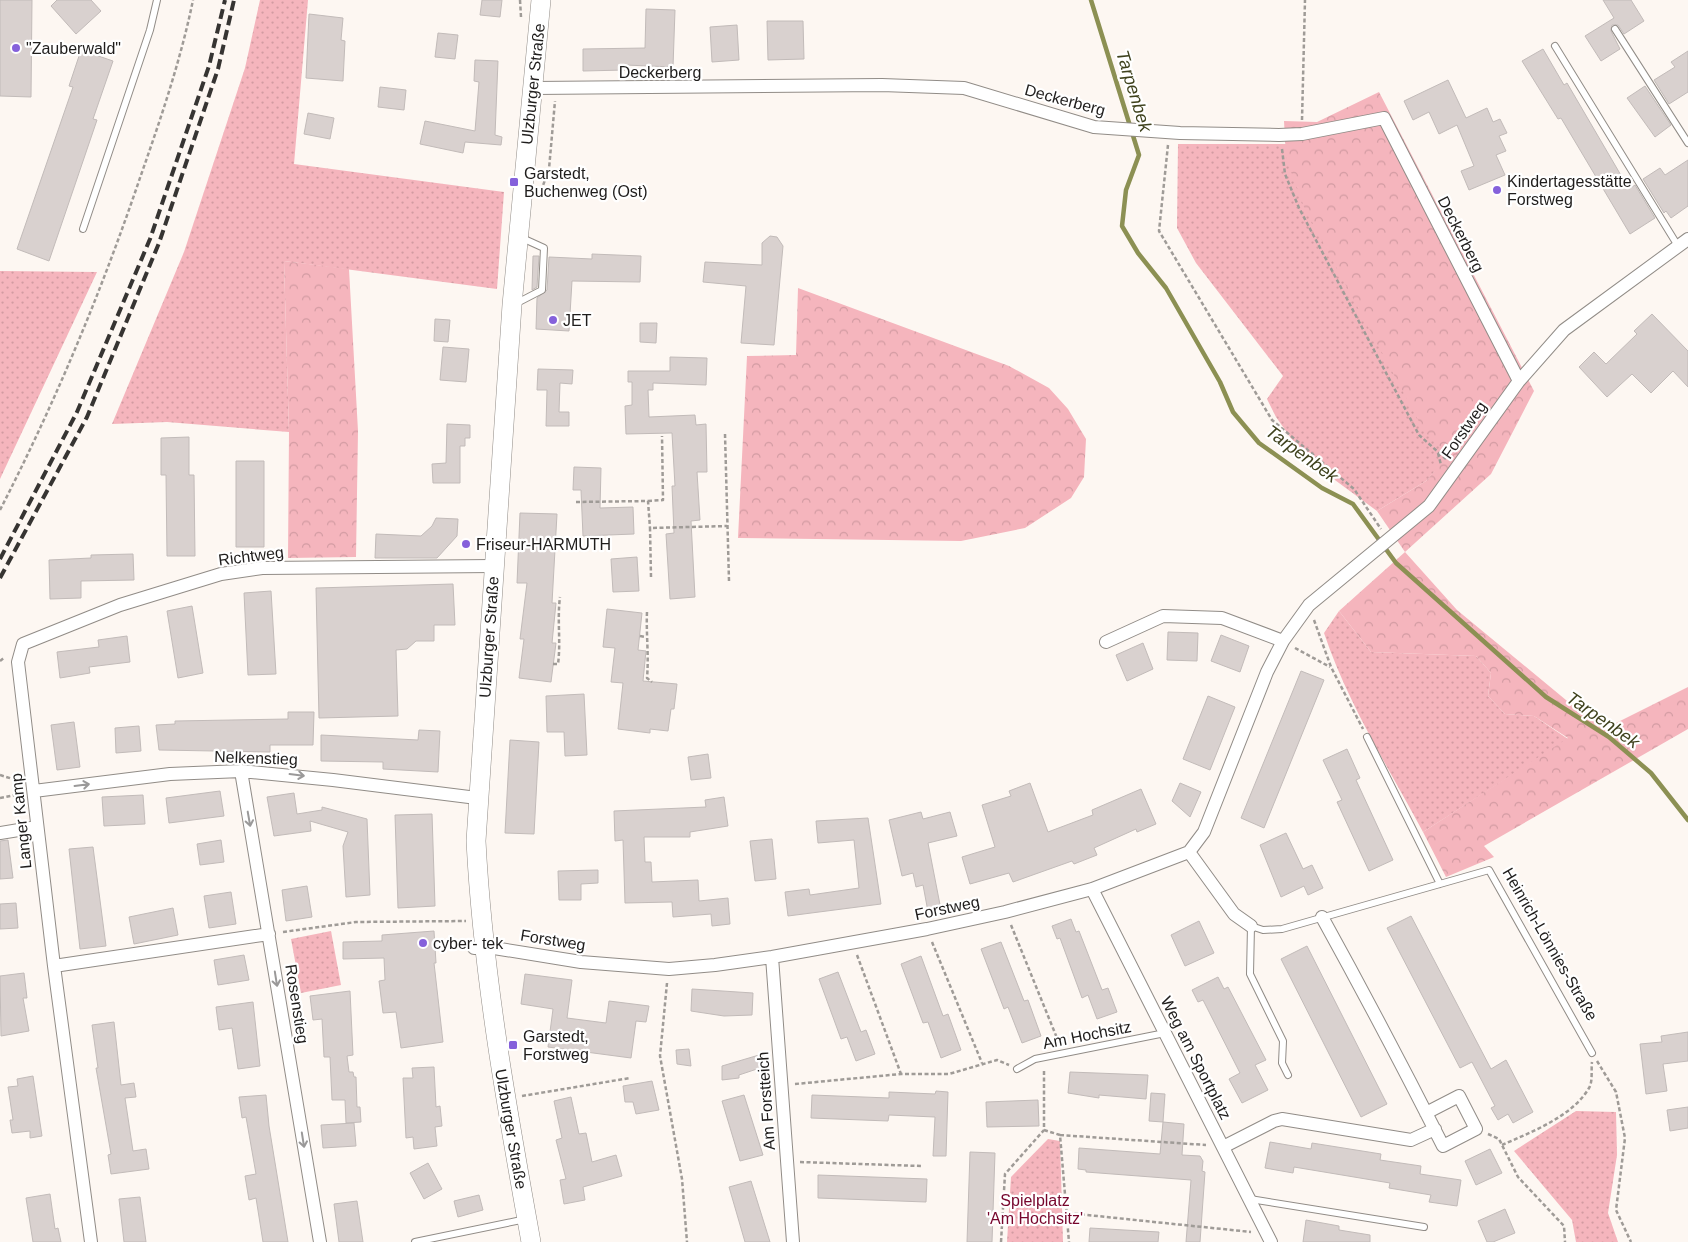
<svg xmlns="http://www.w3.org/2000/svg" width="1688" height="1242" font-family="Arial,sans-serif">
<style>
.grass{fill:url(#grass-dots)}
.forest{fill:url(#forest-crowns)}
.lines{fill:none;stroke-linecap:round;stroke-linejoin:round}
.stream{stroke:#8c9053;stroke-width:4.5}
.building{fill:#d9d1cf;stroke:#c2bbb9}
.lane-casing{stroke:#918c87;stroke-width:8}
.street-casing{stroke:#918c87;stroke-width:14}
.secondary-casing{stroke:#918c87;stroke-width:20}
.path{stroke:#9f9b97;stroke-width:2.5;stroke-dasharray:4 2.5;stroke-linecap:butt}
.lane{stroke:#fff;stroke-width:6}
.street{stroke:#fff;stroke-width:12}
.secondary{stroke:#fff;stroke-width:19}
.rail{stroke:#363432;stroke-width:4;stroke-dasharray:10 5;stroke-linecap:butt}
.oneway{stroke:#9a9999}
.poi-dot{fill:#8561db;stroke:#fff;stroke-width:2}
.labels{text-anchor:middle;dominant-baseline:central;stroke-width:4.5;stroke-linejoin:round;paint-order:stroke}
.poi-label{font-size:16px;fill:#1f1d1c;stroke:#fff;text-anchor:start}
.street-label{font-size:16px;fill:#1f1d1c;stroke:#fff}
.park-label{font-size:16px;fill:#76052c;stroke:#fff}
.water-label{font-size:18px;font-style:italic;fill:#3f421d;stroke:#fff}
</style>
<defs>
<pattern id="grass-dots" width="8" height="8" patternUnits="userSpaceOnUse" patternTransform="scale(1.25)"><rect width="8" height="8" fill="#f5b5bd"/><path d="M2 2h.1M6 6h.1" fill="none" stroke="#d29ba2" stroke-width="1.8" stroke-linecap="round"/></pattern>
<pattern id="forest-crowns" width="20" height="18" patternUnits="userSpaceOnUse" patternTransform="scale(1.25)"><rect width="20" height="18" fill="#f5b5bd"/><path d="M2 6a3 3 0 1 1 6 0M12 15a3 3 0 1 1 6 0" fill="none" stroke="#d29ba2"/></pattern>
</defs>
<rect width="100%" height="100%" fill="#fdf7f2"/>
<!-- grass -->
<path class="grass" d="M260 0H308L294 164 504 192 497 289 284 261 289 432 167 422 112 424 184 252 245 68Z
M1178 144H1299L1458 446 1426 481 1377 511 1305 458 1276 417 1267 399 1283 376 1196 263 1177 228Z
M0 271 97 272 0 479Z
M1339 611 1371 652 1476 656 1491 673 1488 696 1505 714 1534 716 1568 739 1423 832C1388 767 1347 702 1324 633Z
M331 931 341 985 301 993 291 939Z
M1576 1111 1616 1112 1617 1155 1608 1213 1618 1242H1576L1572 1220 1514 1151Z
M1048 1139 1060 1141 1063 1242H1007L1011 1177Z"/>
<!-- forest -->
<path class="forest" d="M1379 92 1534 391 1491 474 1405 552 1457 610 1572 705 1612 725 1688 687V729L1484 846 1494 857 1446 877 1423 832 1568 738 1534 716 1505 714 1488 696 1491 673 1476 656 1371 652 1339 611 1405 552 1377 511 1426 481 1434 472 1442 448 1424 431 1304 207 1286 157 1284 121 1317 122Z
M284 261 349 269 358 431 356 557 288 558 289 432Z
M798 288 1009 366 1049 388 1068 409 1086 439 1084 477 1071 498 1025 528 961 541 738 538 747 356 796 355Z"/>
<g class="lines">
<!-- stream -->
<path class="stream" d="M1091 0 1139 155 1126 190 1122 226 1138 253 1166 288 1220 382 1233 412 1259 443 1322 488 1353 504 1396 563 1546 697 1609 737 1651 773 1688 820"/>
</g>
<!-- building -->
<path class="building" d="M0 0H32L31 97 0 96Z
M57 0H91L101 11 76 34 51 6Z
M482 0H502L500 17 480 15Z
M1603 0H1631L1644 21 1624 34 1618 25H1612L1611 31 1620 49 1601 61 1585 36 1614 18Z
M646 9 675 10 673 67 625 65V70L583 71V49L645 48Z
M309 14 343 18 341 40 345 41 343 81 306 78Z
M767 21H803L804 59 768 60Z
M737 25 739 60 712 62 710 27Z
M438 33 458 35 455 59 435 57Z
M1543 49 1564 85 1567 83 1629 189 1635 185 1655 218 1630 234 1561 118 1558 119 1522 61Z
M81 50 113 61 93 119 97 120 49 261 17 249 73 87 69 86Z
M1688 51V92L1669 104 1654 80 1675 67 1671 62Z
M475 60 498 61 495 135 502 137 501 145 465 142 463 153 420 144 425 121 475 131 479 82 474 81Z
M1448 80 1466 118 1487 108 1493 122 1500 119 1507 133 1499 136 1506 151 1496 155 1505 175 1469 190 1461 171 1474 166 1457 125 1439 134 1429 112 1413 120 1404 101Z
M1645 86 1671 125 1655 137 1627 98Z
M380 87 406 90 404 110 378 107Z
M308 113 334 118 330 139 304 134Z
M1688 160V206L1671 218 1666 211 1664 213 1643 179 1660 168 1665 175Z
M770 236 777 237 783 246 774 345 741 343 746 286 703 282 705 262 762 265V243Z
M592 254 641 256 640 282 572 281 569 331 536 329 537 298 547 290 549 257 592 259Z
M533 256H539L537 287 532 290Z
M1652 314 1688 351V387L1673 371 1651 393 1632 374 1607 397 1579 367 1594 352 1606 364 1637 334 1634 331Z
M435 319 450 320 448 342 434 341Z
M640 323H657L656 343 640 342Z
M443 347 469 349 466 382 440 380Z
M670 357 707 358 706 385 653 383V390H648L649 417 695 415 696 425 706 424 707 472H697L700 520 691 521 695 597 670 599 666 534 674 533 672 486H675L672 433 626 434 625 406 632 405V382H628V371H670Z
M538 369 573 370 572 384 560 383 559 412H569V426H546L547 390H537Z
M447 424 470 425V438H465V446H460V483H433L432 464 446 463Z
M189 437V475H194L195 556H167L166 475H161V438Z
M236 461H264V547H236Z
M574 467 601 468 600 508 633 507 634 534 583 536 581 490H573Z
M520 513 557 514 552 603H556L552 643H556L551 682 519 678 524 639H520L527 583H517Z
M436 518 458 519 457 536 437 558H375L376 534 421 536 432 526Z
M133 554 134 580 81 581V598L50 599 49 560 91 558V555Z
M637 557 639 591 613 592 611 559Z
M453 584 455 625H434V641H416L407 649 396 650 398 716 319 718 316 588Z
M271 591 276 674 248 675 244 593Z
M192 606 203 673 178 678 167 611Z
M607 609 642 613 638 650 646 651 643 681 677 684 674 709H671L668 731 650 729V733L618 729 623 683 611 682 615 648 603 647Z
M1168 632 1198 633 1197 661 1167 660Z
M1221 635 1249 646 1240 672 1211 661Z
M127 636 130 662 89 667 90 673 60 678 57 652 99 647 98 640Z
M1143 643 1153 669 1127 681 1116 655Z
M1301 671 1324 680 1264 828 1241 818Z
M584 694 587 755 565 756 564 732H547L546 696Z
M1208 696 1235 707 1210 770 1183 759Z
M288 712H314L313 745H270V752L159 750 156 725 175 724V721L288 719Z
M74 722 80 767 57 770 51 725Z
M139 726 141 751 116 753 115 728Z
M419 730 440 731 438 772 383 769V762L321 761V735L418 740Z
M510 740 539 742 534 834 505 833Z
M1347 749 1360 778 1356 780 1393 860 1369 871 1337 802 1342 800 1323 760Z
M708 754 711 778 691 780 688 757Z
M1030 783 1048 832 1093 815 1092 810 1141 789 1156 824 1137 832 1136 829 1094 848 1097 855 1074 864 1072 861 1013 882 1009 873 970 884 962 857 995 847 982 805 1011 796 1009 791Z
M1180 783 1201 792 1190 817 1172 801Z
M220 791 224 816 169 823 166 798Z
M294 793 297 814 322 810V807L367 819 370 895 346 897 343 846 348 832 310 821 311 831 274 836 267 797Z
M143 795 145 824 104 826 102 797Z
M724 797 728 826 690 832V837H644L645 862H651L652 882 698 880 699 901 728 898 730 924 712 926 711 914 673 917 672 902 625 903 623 840 615 841 614 811 706 807 705 800Z
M921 812 923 819 950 812 957 836 928 843 942 915 929 917 923 885 916 887 913 873 902 876 889 820Z
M432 814 435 906 398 908 395 815Z
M868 818 881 904 788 916 785 892 809 889 810 895 859 888 854 840 818 843 816 821Z
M1286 833 1303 869 1312 865 1323 888 1308 895 1304 886 1281 897 1260 845Z
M772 839 776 879 755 881 750 841Z
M8 840 13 878 0 879V841Z
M221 840 224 862 200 865 197 844Z
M93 847 106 946 80 949 69 849Z
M598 870V883L581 884V900H559L558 871Z
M307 886 312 917 286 921 282 890Z
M231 892 236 924 209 928 204 896Z
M16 903 18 928 0 929V904Z
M173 908 178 935 134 944 129 917Z
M1411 916 1491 1069 1506 1060 1533 1112 1513 1123 1508 1114 1498 1120 1491 1108 1495 1106 1472 1062 1460 1068 1387 928Z
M1071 919 1076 932 1079 931 1102 990 1108 988 1117 1012 1097 1019 1088 995 1082 998 1060 938 1057 939 1052 926Z
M1199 921 1214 953 1185 966 1171 935Z
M434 931 436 963H434L443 1042 401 1048 396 1012 383 1013 379 981 385 980 384 958 343 959V942L382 941V935Z
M1001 942 1024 1001 1028 1000 1041 1036 1022 1043 1008 1007 1004 1009 981 949Z
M1307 946 1387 1104 1361 1117 1281 959Z
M244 955 249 980 218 985 214 960Z
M921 956 943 1016 948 1014 961 1050 941 1058 928 1022 923 1023 901 964Z
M838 972 861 1032 866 1030 875 1054 856 1061 847 1037 841 1039 819 979Z
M24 973 27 998H23L29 1031 1 1036 0 976Z
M525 974 572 980 567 1018 606 1023 609 1001 649 1006 646 1022 636 1021 631 1058 548 1047 553 1009 521 1004Z
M1218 977 1224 989 1228 987 1266 1060 1255 1065 1268 1090 1242 1103 1229 1079 1240 1073 1203 1000 1198 1002 1192 990Z
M692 989 753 993 752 1015 724 1016 691 1011Z
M350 991 353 1055 347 1056 349 1072H353L354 1077H356L357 1107H360L361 1122 346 1123 345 1100H332L330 1057H324L322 1019 313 1020 310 996Z
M253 1002 260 1066 238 1069 232 1028 219 1030 216 1007Z
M114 1022 121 1085 134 1083 136 1097 125 1098 133 1151 146 1149 149 1169 111 1174 108 1155 111 1154 96 1068H98L92 1025Z
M1688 1032V1061L1663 1064 1667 1091 1646 1094 1640 1044 1662 1042 1661 1036Z
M689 1049 691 1066 677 1064 676 1050Z
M759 1055 763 1067 739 1075V1078L722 1080V1066Z
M434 1067 436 1107 440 1106 442 1126 435 1127 437 1146 414 1149 413 1137 406 1138 403 1078H413L412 1068Z
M1070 1072 1148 1075 1146 1099 1099 1095V1098L1068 1093Z
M33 1076 42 1136 30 1138V1131L12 1133 10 1120H13L8 1087 18 1086 17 1079Z
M652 1081 659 1110 636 1114 633 1102H625L623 1086Z
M936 1091 948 1092 946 1156H933L935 1117 889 1115 888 1121 811 1118 812 1095 889 1098V1092L935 1094Z
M1151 1093 1165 1094 1163 1122 1149 1121Z
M266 1095 269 1126 288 1242H263L256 1198 249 1200 245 1176 256 1174 246 1117 242 1118 239 1097Z
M744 1095 763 1155 740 1161 722 1101Z
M571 1097 579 1134 586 1133 592 1162 616 1155 622 1176 583 1187 585 1200 564 1204 560 1180 566 1179 556 1140 562 1138 554 1101Z
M1038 1100 1039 1126 987 1127 986 1102Z
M1688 1107V1128L1670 1131 1667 1110Z
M1163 1122 1184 1124 1182 1155 1200 1156 1203 1161 1202 1171 1205 1172 1200 1242H1186L1191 1180 1086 1172V1170L1078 1169 1079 1148 1160 1154Z
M354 1123 356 1146 323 1148 321 1125Z
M1270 1142 1311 1149 1312 1143 1381 1154 1380 1160 1421 1166 1420 1174 1461 1180 1457 1206 1429 1202 1431 1195 1389 1188 1390 1183 1294 1167 1293 1173 1265 1168Z
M1490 1149 1502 1173 1476 1185 1465 1161Z
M970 1152 995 1153 992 1242H967Z
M428 1163 442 1189 424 1199 410 1173Z
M818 1175 927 1179 926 1202 818 1198Z
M751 1181 765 1226 770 1242H745L729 1187Z
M50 1194 55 1229 58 1228 61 1242H33L26 1198Z
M479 1195 483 1210 458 1217 454 1201Z
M140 1197 146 1242H124L119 1199Z
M357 1201 363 1242H339L334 1204Z
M1505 1209 1515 1233 1493 1242H1487L1478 1221Z
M1306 1220 1339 1226V1230L1370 1235V1242H1303Z
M1090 1228 1159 1232 1158 1242H1089Z"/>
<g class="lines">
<defs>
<path id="lane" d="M1615 29 1688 143
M1555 46 1678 246
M83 229 150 30 157 0
M515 304 542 290 544 248 522 238
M1367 737 1440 884
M1017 1069 1035 1059 1165 1033
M1288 1075 1282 1063 1283 1041 1250 974 1251 926 1263 930 1282 929 1489 870 1592 1053
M1250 1199 1424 1227
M415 1242 526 1219"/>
<path id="street" d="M534 88 882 85 964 88 1094 127 1180 133 1279 135 1302 134 1384 118 1519 381
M1106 642 1163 616 1222 618 1283 641
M241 771 320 1242
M34 791 170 774 241 771 333 780 477 798
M0 833 37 827
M1189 852 1234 914 1251 926
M1092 889 1271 1242
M1322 917C1364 993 1404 1069 1443 1146L1476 1129 1459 1096 1426 1113
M474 948H494L581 962 669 969 715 965 772 957 927 929 1005 912 1092 889 1189 852 1204 832 1267 672 1283 641 1309 605 1429 506 1519 381 1564 330 1688 239
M772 957 793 1242
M54 966 269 934
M1223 1147 1274 1121 1282 1119 1411 1140 1435 1129
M91 1242 54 966 18 662 23 644 120 605 221 574 262 568 494 566"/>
<path id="secondary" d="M531 1242C507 1109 483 976 476 841L512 305 541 0"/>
</defs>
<!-- lane casing -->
<use href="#lane" class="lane-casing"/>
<!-- street casing -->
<use href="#street" class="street-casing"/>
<!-- secondary casing -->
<use href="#secondary" class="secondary-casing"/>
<!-- path -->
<path class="path" d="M520 0 521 17
M1302 120 1305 0
M1168 145 1159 231 1272 420 1354 489 1381 529
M1282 149 1285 174 1299 208 1385 371 1419 435 1446 459
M541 191 549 169 555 101
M725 434 729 581
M1438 453 1441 465
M648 501 663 500 662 436
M576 502 648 501 650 528
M0 510C56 401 102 290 141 175 161 118 181 59 193 0
M651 577 650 528 727 526
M647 612C646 634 649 655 647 678L652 682
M1314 620 1331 667 1363 729
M640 636 646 637
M1295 648 1330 667
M0 661 5 657
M553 664H558C561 642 557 620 560 597
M0 775 19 781
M0 798 20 794
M1011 925 1059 1043
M283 932 356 922 466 921
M932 942 982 1063
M857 955 901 1074
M667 983 660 1056 682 1179 687 1242
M1597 1061 1616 1092 1625 1138 1616 1210 1631 1242
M795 1084 901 1074H949L997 1060 1009 1065
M522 1096 630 1078
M1044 1130 1060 1135 1069 1242
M1488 1134 1499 1139 1518 1177 1564 1226 1565 1242
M1060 1135 1206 1145
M1502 1145C1531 1132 1572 1117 1589 1088 1593 1082 1591 1069 1592 1062
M800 1162 921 1166
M1068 1213 1251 1232
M1001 1242 1005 1174 1044 1130V1069"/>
<!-- lane -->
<use href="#lane" class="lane"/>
<!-- street -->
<use href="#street" class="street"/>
<!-- secondary -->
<use href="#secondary" class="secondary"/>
<!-- rail -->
<path class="rail" d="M0 559 77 412 150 239 209 66 225 0
M0 578 87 417 159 243 218 69 234 0"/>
</g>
<!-- one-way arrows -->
<defs><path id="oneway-shaft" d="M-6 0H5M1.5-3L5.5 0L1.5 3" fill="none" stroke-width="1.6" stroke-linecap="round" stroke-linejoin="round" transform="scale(1.25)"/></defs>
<g class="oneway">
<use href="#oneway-shaft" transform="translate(297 775) rotate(7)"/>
<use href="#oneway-shaft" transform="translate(82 785) rotate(-7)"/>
<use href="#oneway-shaft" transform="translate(249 819) rotate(80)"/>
<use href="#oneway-shaft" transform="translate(276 979) rotate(81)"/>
<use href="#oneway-shaft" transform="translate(303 1140) rotate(81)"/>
</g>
<!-- markers -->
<g class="poi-dot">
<circle cx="16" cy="48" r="5"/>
<rect x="509" y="177" width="10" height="10" rx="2.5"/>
<circle cx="1497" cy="190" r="5"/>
<circle cx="553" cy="320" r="5"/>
<circle cx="466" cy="544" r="5"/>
<circle cx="423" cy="943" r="5"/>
<rect x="508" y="1040" width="10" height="10" rx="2.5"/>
</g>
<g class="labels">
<!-- poi labels -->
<g class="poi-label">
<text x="26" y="48">"Zauberwald"</text>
<text x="524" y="173">Garstedt,<tspan x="524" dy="18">Buchenweg (Ost)</tspan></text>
<text x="1507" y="181">Kindertagesstätte<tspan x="1507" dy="18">Forstweg</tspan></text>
<text x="563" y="320">JET</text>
<text x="476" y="544">Friseur-HARMUTH</text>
<text x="433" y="943">cyber- tek</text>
<text x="523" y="1036">Garstedt,<tspan x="523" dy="18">Forstweg</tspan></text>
</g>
<!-- street labels -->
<g class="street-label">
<text x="660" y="72">Deckerberg</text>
<text transform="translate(533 84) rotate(-84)">Ulzburger Straße</text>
<text transform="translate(1065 100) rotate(15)">Deckerberg</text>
<text transform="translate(1461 234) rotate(63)">Deckerberg</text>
<text transform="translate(1464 430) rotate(-55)">Forstweg</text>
<text transform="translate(251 556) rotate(-7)">Richtweg</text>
<text transform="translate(489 637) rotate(-86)">Ulzburger Straße</text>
<text transform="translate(256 758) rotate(2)">Nelkenstieg</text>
<text transform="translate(21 821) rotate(-96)">Langer Kamp</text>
<text transform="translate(947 908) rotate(-12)">Forstweg</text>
<text transform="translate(553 940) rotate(9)">Forstweg</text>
<text transform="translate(1550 944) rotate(60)">Heinrich-Lönnies-Straße</text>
<text transform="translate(297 1004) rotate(81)">Rosenstieg</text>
<text transform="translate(1087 1035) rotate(-11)">Am Hochsitz</text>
<text transform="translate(1196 1058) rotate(63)">Weg am Sportplatz</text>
<text transform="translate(766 1101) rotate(-94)">Am Forstteich</text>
<text transform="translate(511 1129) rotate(80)">Ulzburger Straße</text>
</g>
<!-- park labels -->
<g class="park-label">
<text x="1035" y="1200">Spielplatz<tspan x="1035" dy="18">'Am Hochsitz'</tspan></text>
</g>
<!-- water labels -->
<g class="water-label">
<text transform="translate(1134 91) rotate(73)">Tarpenbek</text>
<text transform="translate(1302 454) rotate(36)">Tarpenbek</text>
<text transform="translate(1603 720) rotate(35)">Tarpenbek</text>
</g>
</g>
</svg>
